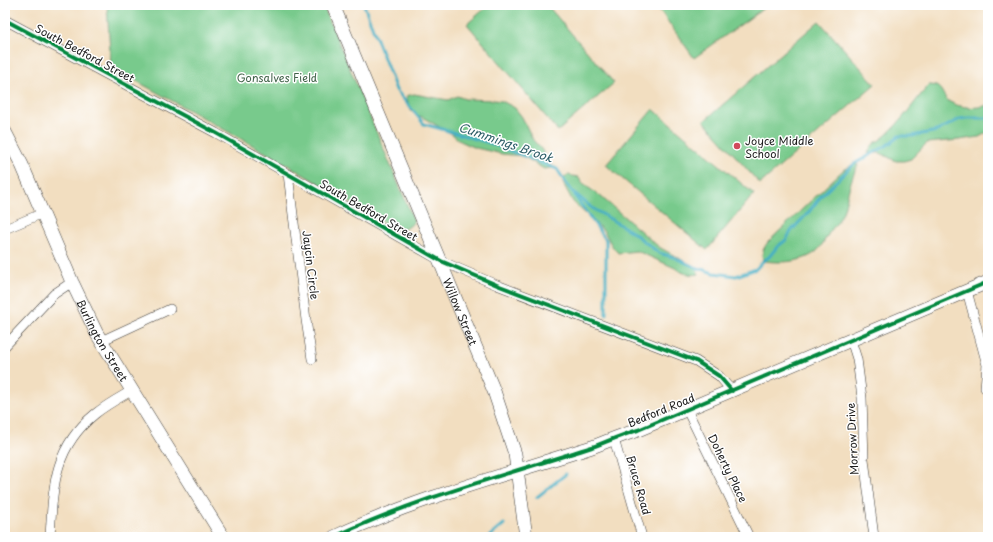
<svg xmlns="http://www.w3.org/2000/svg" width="993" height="542" font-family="'Playpen Sans',sans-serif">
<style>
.green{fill:#78ca8c;stroke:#4a7354}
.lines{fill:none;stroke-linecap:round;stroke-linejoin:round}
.stream{stroke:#45afc4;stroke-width:3}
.street-casing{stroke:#3c3935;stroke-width:10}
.secondary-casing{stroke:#3c3935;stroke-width:14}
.street{stroke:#fff;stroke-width:9}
.secondary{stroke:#fff;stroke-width:13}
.cycleway-casing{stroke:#fff;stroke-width:6}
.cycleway{stroke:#00873e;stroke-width:4}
.poi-dot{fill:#d1495b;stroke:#fff;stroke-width:1.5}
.labels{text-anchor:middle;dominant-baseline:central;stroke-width:3;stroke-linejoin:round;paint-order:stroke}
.street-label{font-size:11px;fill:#1c1c1c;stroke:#fff}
.park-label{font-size:11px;fill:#416249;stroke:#fff}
.poi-label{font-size:11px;fill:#1c1c1c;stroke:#fff;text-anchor:start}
.water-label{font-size:12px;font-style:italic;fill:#2e5e68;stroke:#fff}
</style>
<rect width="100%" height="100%" fill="#fff"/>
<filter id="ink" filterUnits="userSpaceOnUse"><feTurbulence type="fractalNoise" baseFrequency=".025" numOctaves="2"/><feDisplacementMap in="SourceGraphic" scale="8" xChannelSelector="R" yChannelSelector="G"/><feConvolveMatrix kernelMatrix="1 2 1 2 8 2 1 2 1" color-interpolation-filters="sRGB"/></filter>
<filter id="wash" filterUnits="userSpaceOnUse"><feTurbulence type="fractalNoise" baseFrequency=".012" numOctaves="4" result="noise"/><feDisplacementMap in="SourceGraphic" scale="16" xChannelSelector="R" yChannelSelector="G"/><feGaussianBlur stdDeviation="0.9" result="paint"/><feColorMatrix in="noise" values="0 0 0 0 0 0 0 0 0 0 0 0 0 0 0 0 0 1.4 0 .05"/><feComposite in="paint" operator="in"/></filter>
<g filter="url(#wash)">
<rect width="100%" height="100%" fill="#f2dec0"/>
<!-- green -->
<path class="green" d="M107 5H323L414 221C409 229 402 231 393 228L279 160 111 67Z
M489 5H547L614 83 558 131 467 24Z
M656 5H768L694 58Z
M819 21 875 84 760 184 704 121Z
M929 85C944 85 940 95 950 102 960 108 977 109 988 105V132L979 137 959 140 927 143 911 159 904 161H896L880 153H868C872 142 877 143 885 136 902 121 914 102 929 85Z
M414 94 448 100 457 96 465 99 494 100 502 101 515 108 522 117 533 140 542 150 546 161 552 168 544 169 523 156 502 154 476 148 460 141 452 134 422 117 416 115 411 111 406 96Z
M653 109 754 194 707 250 606 165Z
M854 164 858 165C850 180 848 194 844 209 841 219 835 225 829 233 825 239 822 246 817 251 803 263 780 263 763 261 761 253 763 249 768 242L842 171Z
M568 175 578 177 583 184 599 195 659 247 695 267 699 274C691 276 681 273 675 268L637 251 618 253 612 246 604 231 573 202 564 185 562 178Z"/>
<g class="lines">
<!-- stream -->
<path class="stream" d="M364 5 396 90 424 124 490 143 557 169 566 183
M565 182 573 192 592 208 632 232 659 253 673 257 695 267 714 273 736 276 756 269 763 261 769 257 777 247 786 240 792 230 808 213 822 195 854 164 886 146 899 136H912L937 131 960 119 967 118H988
M575 196 606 240V314
M537 497 566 474
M489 537 504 524"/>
</g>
</g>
<g filter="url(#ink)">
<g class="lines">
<defs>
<path id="street" d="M5 20 216 133 441 261 497 285 696 361 719 376 732 391
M288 174 306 320 312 359
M5 229 43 213
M967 291 987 365 985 388
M851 340 857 359 862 398 864 459 874 537
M101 341 170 309
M5 346 54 294 72 282
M687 410 749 537
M614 439 642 537
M50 537C53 488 53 448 95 414 106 405 119 398 131 391"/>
<g id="secondary">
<path id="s1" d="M333 5 494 391 515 454 526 537"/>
<path id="s2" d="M5 132 22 165 72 282 97 334 223 537"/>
<path d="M334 537C417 498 505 475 592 447 608 441 622 435 638 430L988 282"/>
</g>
</defs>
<!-- street casing -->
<use href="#street" class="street-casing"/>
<!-- secondary casing -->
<use href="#secondary" class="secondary-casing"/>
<!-- street -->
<use href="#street" class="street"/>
<!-- secondary -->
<use href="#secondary" class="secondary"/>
<defs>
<path id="cycleway" d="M5 20 216 133 441 261 497 285 696 361 719 376 732 391
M334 537C417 498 505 475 592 447 608 441 622 435 638 430L988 282"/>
</defs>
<!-- cycleway casing -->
<use href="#cycleway" class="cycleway-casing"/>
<!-- cycleway -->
<use href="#cycleway" class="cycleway"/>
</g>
</g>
<!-- markers -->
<circle class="poi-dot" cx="737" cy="146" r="4"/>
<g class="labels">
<!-- street labels -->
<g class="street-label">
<text transform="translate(85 53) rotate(28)">South Bedford Street</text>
<text transform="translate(369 210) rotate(30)">South Bedford Street</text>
<text transform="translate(311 265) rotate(83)">Jaycin Circle</text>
<text stroke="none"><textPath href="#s1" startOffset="332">Willow Street</textPath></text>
<text stroke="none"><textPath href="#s2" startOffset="230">Burlington Street</textPath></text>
<text transform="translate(661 410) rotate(-22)">Bedford Road</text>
<text transform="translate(852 439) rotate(-93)">Morrow Drive</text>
<text transform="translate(728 468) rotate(64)">Doherty Place</text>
<text transform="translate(639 485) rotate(74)">Bruce Road</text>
</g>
<!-- park labels -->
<g class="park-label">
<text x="277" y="77">Gonsalves Field</text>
</g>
<!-- poi labels -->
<g class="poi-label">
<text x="745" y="140">Joyce Middle<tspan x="745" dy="13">School</tspan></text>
</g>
<!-- water labels -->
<g class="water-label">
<text transform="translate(506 142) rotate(19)">Cummings Brook</text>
</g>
</g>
<!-- margin -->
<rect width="993" height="542" fill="none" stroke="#fff" stroke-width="20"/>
</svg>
